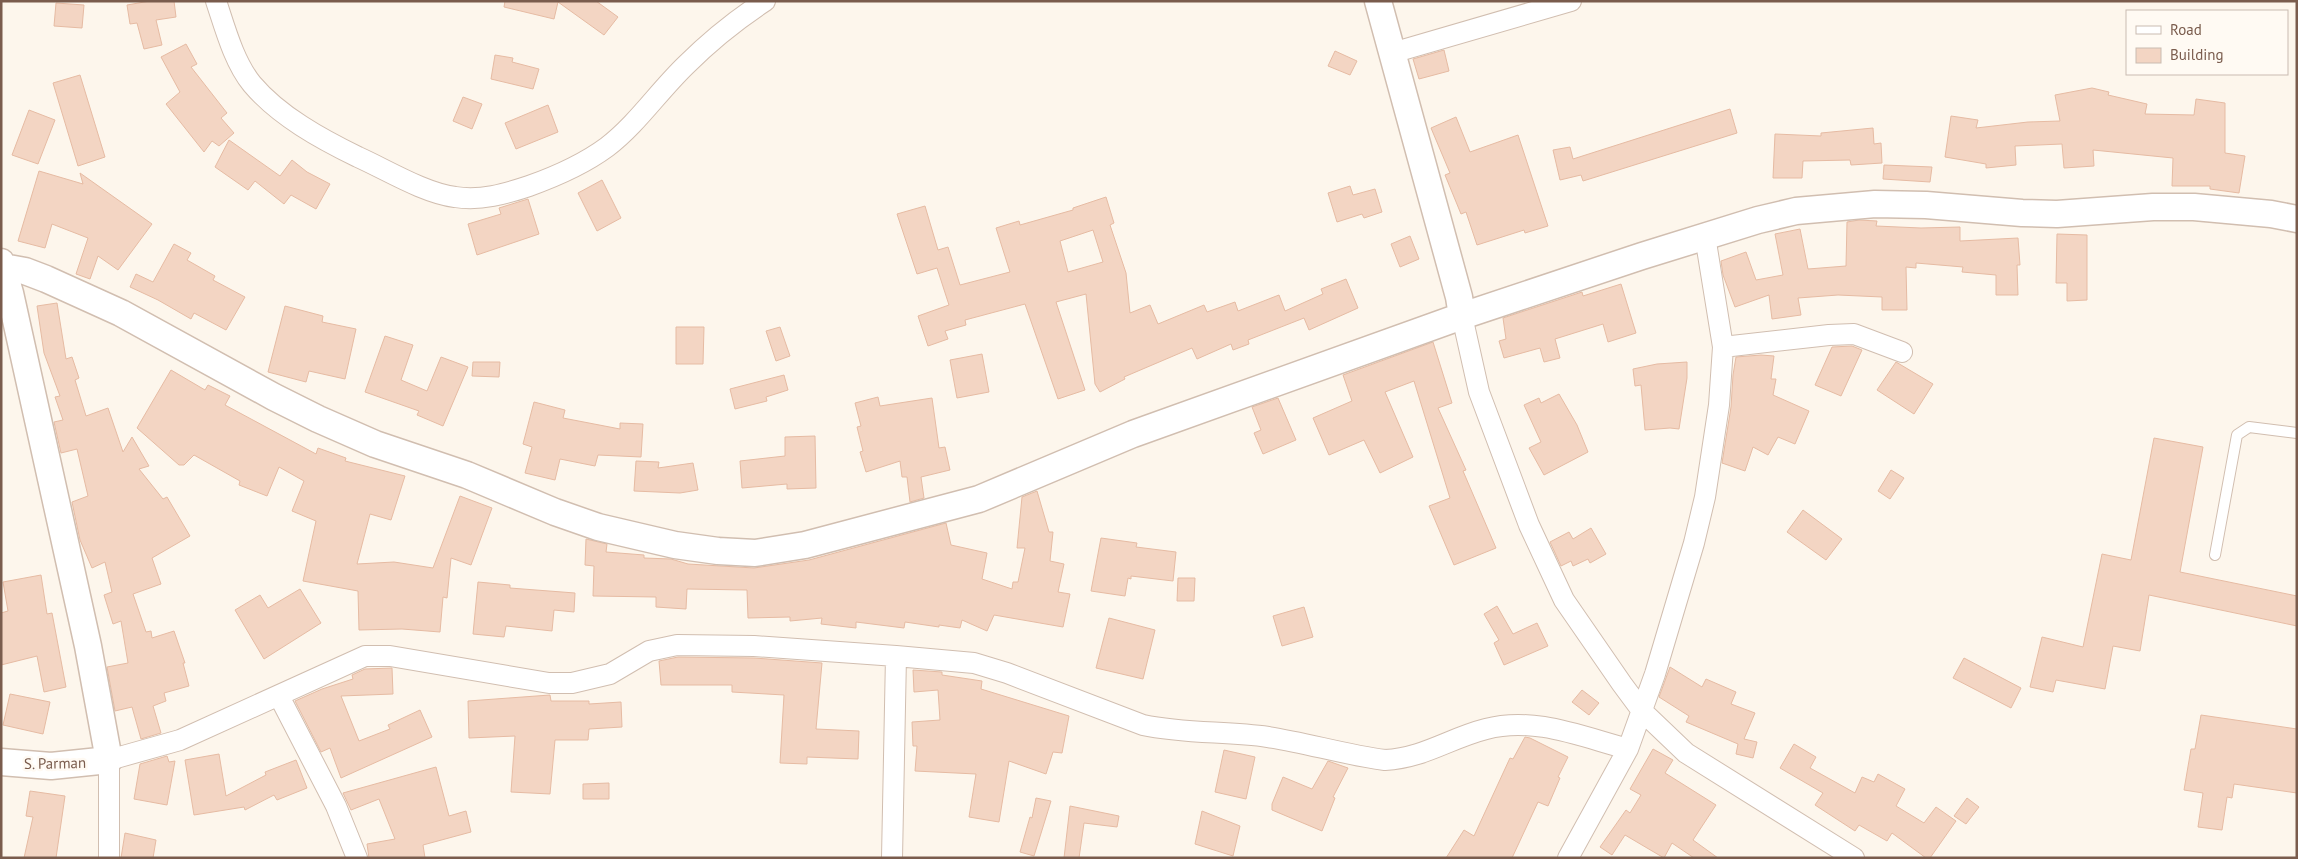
<svg xmlns="http://www.w3.org/2000/svg" width="2298" height="859" font-family="'PT Sans',sans-serif">
<style>
.building{fill:#f3d5c3;stroke:#e6bba3;fill-rule:evenodd}
.lines{fill:none;stroke-linecap:round;stroke-linejoin:round}
.service-casing{stroke:#d1beb0;stroke-width:12}
.minor-casing{stroke:#d1beb0;stroke-width:22}
.tertiary-casing{stroke:#d1beb0;stroke-width:29}
.service{stroke:#fff;stroke-width:10}
.minor{stroke:#fff;stroke-width:20}
.tertiary{stroke:#fff;stroke-width:26}
.labels{text-anchor:middle;dominant-baseline:central;stroke-width:5;stroke-linejoin:round;paint-order:stroke}
.street-label{font-size:15px;fill:#7a5c4d;stroke:#fffaf3}
</style>
<rect width="100%" height="100%" fill="#fdf6ec"/>
<!-- building -->
<path class="building" d="M150 1H174L176 17 156 20 162 45 144 49 137 23 130 24 127 5Z
M505 1H596L618 17 604 35 558 2 554 19 504 7Z
M56 3 84 5 82 28 54 26Z
M186 44 197 64 191 67 227 113 221 118 234 133 219 146 212 141 204 152 166 104 180 92 161 57Z
M1444 50 1449 71 1419 79 1413 59Z
M1335 51 1357 61 1350 75 1328 66Z
M495 55 513 58 512 62 539 69 533 89 491 79Z
M80 75 105 157 78 166 53 83Z
M2092 88 2109 92 2108 95 2147 104 2145 114 2194 115 2196 99 2225 103V153L2245 156 2239 193 2210 189V186H2172L2173 158 2093 150 2094 166 2064 168 2062 144 2015 146 2016 165 1986 168V164L1945 157 1951 116 1978 120 1976 128 2028 122 2060 121 2055 95Z
M463 97 482 104 472 129 453 121Z
M548 105 558 132 516 149 505 123Z
M1730 109 1737 133 1583 181 1581 175 1560 180 1553 150 1570 147 1573 159Z
M29 110 55 120 38 164 12 155Z
M1456 117 1470 152 1518 135 1548 226 1525 233 1524 230 1477 245 1466 212 1461 214 1445 175 1450 173 1431 128Z
M1873 128 1874 144 1881 143 1882 163 1851 165 1850 160 1803 161 1802 178H1773L1775 134 1821 136V133Z
M229 140 280 176 292 160 307 172 330 184 316 209 291 195 284 204 255 181 248 190 215 167Z
M1884 165 1932 167 1930 182 1883 179Z
M39 171 83 184 80 173 152 224 118 270 98 256 90 279 76 274 88 238 52 224 45 248 18 241Z
M602 180 621 218 597 231 578 193Z
M1350 186 1353 195 1375 189 1382 212 1364 218 1362 214 1337 222 1328 193Z
M1106 197 1114 223 1110 225 1126 273 1130 313 1150 305 1158 324 1204 305 1207 312 1235 302 1238 311 1279 295 1285 311 1323 294 1321 289 1346 279 1358 308 1309 330 1304 318 1248 340 1249 344 1233 350 1231 344 1197 359 1192 348 1124 377 1125 379 1100 392 1095 384 1086 294 1056 302 1085 390 1058 399 1025 304 965 320 966 325 945 331 948 339 928 346 918 316 949 305 937 268 917 274 897 214 925 206 938 250 948 247 960 285 1010 272 996 228 1019 221 1020 225 1073 210V208ZM1093 230 1103 262 1068 272 1060 241Z
M528 199 539 234 477 255 468 224 501 214 499 208Z
M1859 220 1877 221 1876 226 1921 228 1960 227V241L2018 238 2020 265H2017L2018 295H1996V275L1962 272 1963 267 1916 263V268L1906 267 1907 310H1882V297L1838 295 1798 298 1801 315 1772 319 1769 295 1735 307 1723 275 1721 261 1746 252 1756 280 1783 275 1775 234 1800 229 1808 269 1846 266 1847 222Z
M2057 234 2087 235V300L2067 301V283H2056Z
M1410 236 1419 259 1400 267 1391 244Z
M174 244 191 253 187 260 215 276 213 280 245 297 226 330 194 313 191 319 158 300 130 287 136 274 153 282Z
M1621 284 1636 333 1608 342 1603 324 1555 339 1560 358 1544 362 1540 348 1504 358 1499 341 1506 339 1503 318 1582 292 1583 296Z
M57 303 66 359 72 357 79 378 75 380 86 416 108 408 123 452 132 437 149 466 139 469 163 499 167 497 190 536 152 558 161 584 133 594 146 632 151 631 152 638 174 631 185 663H183L189 686 164 693 166 701 153 706 161 733 141 739 132 707 115 711 107 667 128 663 121 621 113 624 104 595 112 592 105 562 92 568 80 540 72 502 88 496 77 449 61 453 54 422 63 420 55 397 60 396 44 353 37 306Z
M285 306 323 316 322 322 356 329 345 379 309 371 306 382 268 372Z
M676 327H704L703 364H676Z
M780 327 790 356 776 361 766 331Z
M385 336 413 345 401 380 427 391 441 357 468 367 443 426 417 415 419 411 365 392Z
M1433 342 1452 403 1438 408 1466 470 1463 471 1496 548 1454 565 1429 506 1450 498 1414 381 1385 392 1413 457 1380 473 1364 440 1329 455 1313 418 1352 401 1343 375Z
M1852 346 1862 350 1841 396 1815 385 1832 347Z
M982 354 989 392 957 398 950 360Z
M1761 355 1774 356 1771 379H1776L1773 395 1809 411 1795 444 1778 437 1768 455 1753 447 1745 471 1722 463 1731 407 1733 375 1736 357Z
M473 362H500L499 377 472 376Z
M1687 362V378L1679 429 1670 428 1645 430 1641 385 1635 386 1633 369 1657 364Z
M1896 362 1933 384 1914 414 1877 390Z
M171 370 205 390 208 385 230 396 225 405 316 454 318 448 346 458 345 461 405 476 391 520 370 514 357 564 394 562 433 568 460 496 492 508 471 565 451 558 447 598 443 597 440 632 402 629 359 630 358 591 303 581 316 521 292 511 304 481 279 467 267 496 239 485 240 481 194 455 184 465H179L137 428Z
M784 375 788 390 766 397 767 401 735 409 730 389Z
M1559 394 1577 425 1588 452 1544 475 1529 448 1541 442 1524 405 1539 398 1541 403Z
M878 397 880 406 932 398 939 448 945 447 950 470 921 477 924 498 910 502 907 477H902L900 461 866 472 860 452 863 451 857 427 861 426 855 403Z
M1278 398 1296 440 1263 454 1254 433 1261 430 1252 407Z
M534 402 565 410 563 418 620 429V423L643 424 641 457 598 455 595 466 560 459 555 480 525 473 532 447 523 444Z
M815 436 816 488 787 489V484L742 488 740 461 785 456V437Z
M2154 438 2203 447 2180 572 2297 596V626L2149 595 2140 651 2113 646 2105 689 2056 680 2053 692 2030 687 2042 637 2083 647 2102 554 2131 560Z
M636 461 659 462 658 468 693 463 698 490 680 493 634 491Z
M1891 470 1904 478 1890 499 1878 491Z
M1037 491 1049 532H1053L1050 561 1064 564 1058 592 1070 594 1063 627 994 615 987 631 962 620 960 628 939 625V627L905 622 904 628 856 622V628L821 624 822 618 790 621V617L748 618 747 590 687 589 686 609 656 607V597L593 596 594 566 585 565 586 539 607 544 606 552 644 555V558L671 559 688 564 754 568 809 560 946 523 951 545 987 553 982 579 1012 589 1013 582H1018L1025 548H1017L1022 497Z
M1803 510 1842 539 1826 560 1787 532Z
M1591 528 1606 554 1590 563 1588 559 1573 566 1571 561 1561 566 1550 542 1569 532 1573 539Z
M1101 538 1137 543 1136 547 1176 552 1173 581 1131 576V579L1128 578 1125 596 1091 591Z
M41 575 47 614 52 613 66 687 44 692 37 656 1 665V613L8 611 3 582Z
M1178 578H1195L1194 601H1177Z
M478 582 510 585V588L575 593 574 612 554 610 552 631 506 626 504 637 473 634Z
M300 589 321 623 264 659 235 610 260 595 268 608Z
M1497 606 1513 634 1537 623 1548 646 1504 665 1494 643 1499 640 1484 614Z
M1304 607 1313 637 1282 646 1273 616Z
M1109 618 1155 630 1143 679 1096 668Z
M678 657 754 658 822 663 816 729 859 731 858 759 807 757V764L780 763 784 695 732 692V685H661L659 661Z
M1964 658 2021 688 2011 708 1953 678Z
M1670 667 1702 687 1706 679 1736 692 1731 704 1755 713 1744 739 1757 742 1753 758 1736 754 1738 744 1686 722 1689 716 1659 697Z
M392 668 393 694 341 696 359 741 390 729 388 725 420 710 432 737 341 778 330 748 321 752 295 701 322 689 353 679 352 675 365 669Z
M913 670 942 672V675L982 681 981 689 1069 716 1062 753 1053 752 1046 774 1009 761 999 822 969 817 976 774 915 771 917 746H913L912 722 940 720 938 690 914 692Z
M1582 690 1599 703 1589 715 1572 702Z
M10 694 50 702 43 734 3 725Z
M550 695 551 701H589V704L621 702 622 727 589 729 588 740H555L550 794 511 792 515 736 469 738 468 701Z
M2201 715 2297 729V793L2234 784 2232 798 2227 797 2222 830 2198 827 2203 793 2184 790 2191 749H2195Z
M1525 737 1530 738 1568 757 1558 777 1560 778 1548 806 1538 802 1512 858H1446L1464 830 1474 836 1510 758 1513 759Z
M1794 744 1816 757 1810 768 1855 793 1862 777 1874 782 1878 774 1905 789 1896 806 1924 823 1936 807 1956 821 1930 858H1926L1892 833 1887 841 1859 825 1855 831 1815 805 1823 793 1780 768Z
M1653 749 1673 760 1665 773 1716 805 1693 840 1718 858H1694L1672 843 1664 858 1625 835 1612 855 1600 847 1626 810 1630 813 1641 795 1630 789Z
M1224 750 1255 757 1246 799 1215 792Z
M219 754 226 796 266 775 265 772 296 760 307 788 277 800 274 795 245 810 244 807 194 815 185 760Z
M167 756 169 762 175 761 167 805 134 799 140 764Z
M1328 761 1348 768 1333 797 1335 798 1322 831 1272 810V804L1283 777 1312 789Z
M436 767 449 816 466 811 471 832 423 845 425 858H369L367 844 395 839 379 799 351 810 343 793Z
M609 783V799H583V784Z
M30 791 65 796 56 858H24L33 817 26 816Z
M1036 798 1051 801 1034 856 1020 852 1030 817 1032 818Z
M1967 798 1979 807 1966 824 1954 816Z
M1070 806 1119 816 1117 827 1084 823 1079 858H1064Z
M1202 811 1240 826 1233 856 1195 844Z
M125 833 156 840 153 858H121Z"/>
<g class="lines">
<defs>
<path id="service" d="M2215 555 2237 435 2249 427 2297 433"/>
<path id="minor" d="M216 1C225 28 234 62 252 84 279 116 321 139 358 157 387 170 424 193 455 197 481 201 505 194 529 186 557 176 584 164 607 147 637 124 658 92 686 65 710 41 736 20 765 1
M1392 53 1571 1
M1462 316 1479 392 1529 525 1564 600 1622 684 1642 711 1686 753 1854 858
M1723 347 1829 335 1854 334 1902 352
M896 656 974 663 1007 673 1143 725C1184 734 1227 731 1268 737 1307 743 1346 755 1385 760 1424 758 1450 738 1486 729 1534 716 1582 737 1628 749
M279 696 336 806 357 858
M109 858V760L180 740 365 656H390L549 683H572L610 674 649 651 677 645 754 646 896 656 892 858
M1568 858 1628 749 1655 674 1694 543 1705 497 1719 405 1723 347 1705 236"/>
<path id="tertiary" d="M1378 1 1459 297 1462 316
M1 262 10 293 88 646 109 760 51 766 1 762
M3 267 25 271 46 279 121 313 274 397 318 419 375 444 467 475 555 512 598 527 675 545 718 551 755 553 805 545 979 499 1133 434 1462 316 1642 256 1758 220 1796 211 1875 204 1926 205 2022 213 2057 214 2153 207H2194L2271 214 2297 219"/>
</defs>
<!-- service casing -->
<use href="#service" class="service-casing"/>
<!-- minor casing -->
<use href="#minor" class="minor-casing"/>
<!-- tertiary casing -->
<use href="#tertiary" class="tertiary-casing"/>
<!-- service -->
<use href="#service" class="service"/>
<!-- minor -->
<use href="#minor" class="minor"/>
<!-- tertiary -->
<use href="#tertiary" class="tertiary"/>
</g>
<g class="labels">
<!-- street labels -->
<g class="street-label">
<text transform="translate(55 763) rotate(-1)">S. Parman</text>
</g>
</g>
<!-- border -->
<rect width="2298" height="859" fill="none" stroke="#7a5c4d" stroke-width="5"/>
<!-- legend -->
<rect x="2126" y="10" width="162" height="65" fill="#fffaf3" stroke="#cabbb1"/>
<rect x="2136" y="26" width="25" height="8" fill="#ffffff" stroke="#cabbb1"/>
<text x="2170" y="35" font-size="15" fill="#7a5c4d">Road</text>
<rect x="2136" y="48" width="25" height="15" fill="#f3d5c3" stroke="#cabbb1"/>
<text x="2170" y="60" font-size="15" fill="#7a5c4d">Building</text>
</svg>
